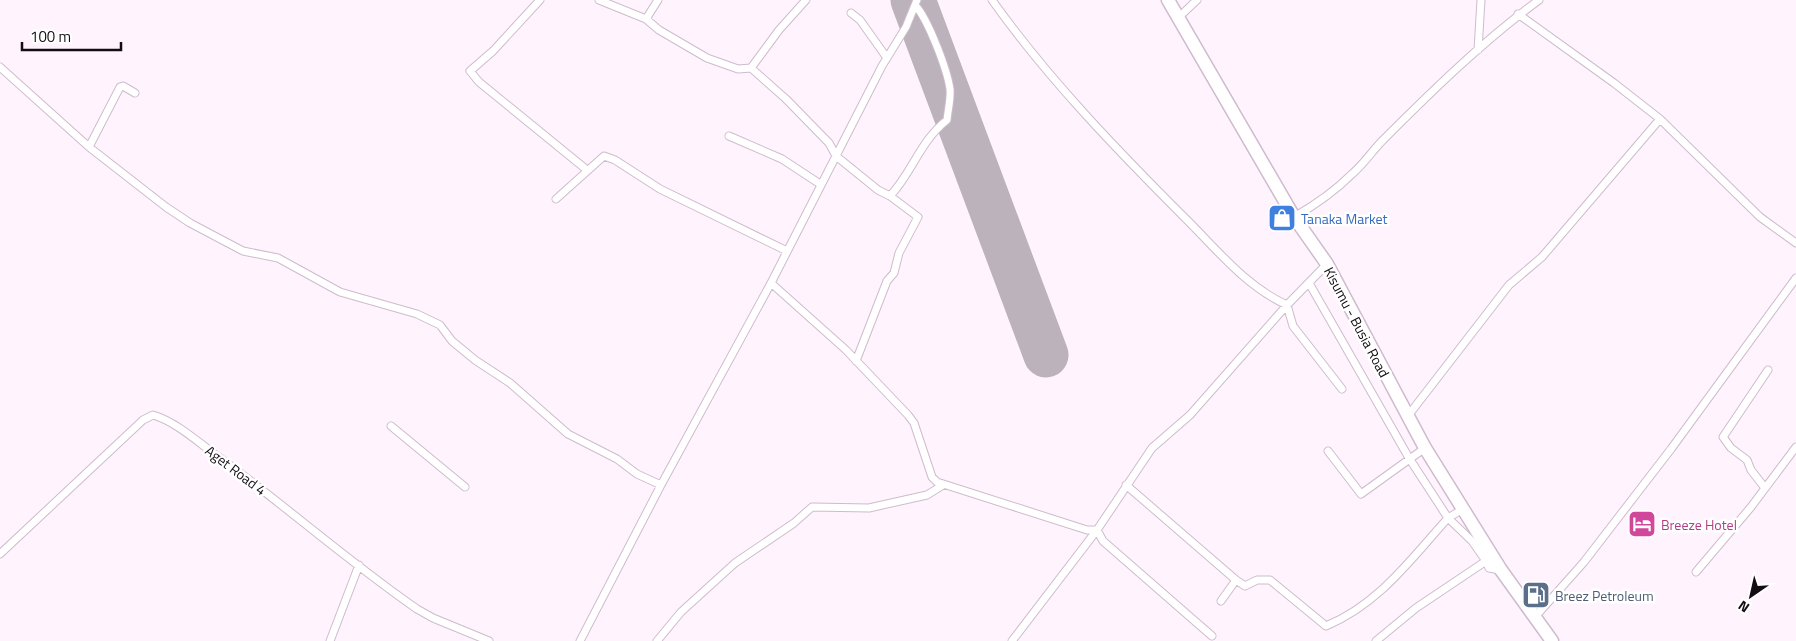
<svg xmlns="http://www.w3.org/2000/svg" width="1796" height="641" font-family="'Titillium Web',sans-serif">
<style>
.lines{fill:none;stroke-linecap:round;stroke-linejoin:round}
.runway{stroke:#bcb2bc;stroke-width:45}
.minor-casing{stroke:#cfbbce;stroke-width:9}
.trunk-casing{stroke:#cfbbce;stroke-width:15}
.minor{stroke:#fff;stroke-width:7}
.trunk{stroke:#fff;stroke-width:12}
.labels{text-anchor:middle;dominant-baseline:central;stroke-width:5;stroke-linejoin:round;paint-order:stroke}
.shop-label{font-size:14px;fill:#366cbe;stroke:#fff;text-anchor:start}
.street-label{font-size:14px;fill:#130c13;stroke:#fff}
.hotel-label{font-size:14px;fill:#b23c85;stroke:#fff;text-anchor:start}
.service-label{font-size:14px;fill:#4e5e75;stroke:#fff;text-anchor:start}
</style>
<rect width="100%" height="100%" fill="#fff3fe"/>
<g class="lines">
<!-- runway -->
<path class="runway" d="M913 0 1046 355"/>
<defs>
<path id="minor" d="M540 0 493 51 470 71 479 82 587 170
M599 0 646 19 659 30 707 58 738 69 751 68 786 99 829 143 836 156 878 190 890 196C912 173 920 141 947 120 948 110 951 98 950 89 947 69 928 19 915 5
M992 0C1049 80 1119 152 1189 222 1219 252 1247 287 1287 305L1293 326 1342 389
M851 13 860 20 887 58
M1518 14 1614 83 1660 119 1760 217 1796 243
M1178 18 1197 0
M646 19 658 0
M1478 50 1481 0
M0 67 89 147 166 207 190 223 243 251 278 258 340 292 417 314 440 325 452 341 475 360 510 383 568 434 617 459 637 474 661 485
M751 68 779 30 806 0
M729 136 782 159 820 184
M89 147 120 87 123 86 135 93
M556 199 604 156 615 160 660 189 787 251
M1294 217C1315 205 1335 191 1352 174 1364 164 1372 151 1383 140 1432 91 1483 41 1539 0
M771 283 882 66 906 27 917 0
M1309 283 1409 458 1448 518 1472 541 1486 561
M856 361 887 281 894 273 899 253 918 217 890 196
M1407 417 1509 285 1542 257 1660 119
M391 426 465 487
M1328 451 1361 494 1425 448
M1126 485 1236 580 1245 586 1257 580H1270L1326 626C1379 604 1411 559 1448 518L1463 509
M1765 488 1751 470 1747 460 1731 448 1723 437 1768 370
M0 554 143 420 153 415C177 422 200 444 220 458 287 507 349 562 417 609L433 618 489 641
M1696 572 1751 507 1796 447
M1221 601 1236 580
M1535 617 1584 562 1671 449 1796 278
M330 641 359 565
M580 641 661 485 771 283 846 350 908 415 914 423 932 477 937 482 1087 530H1097L1152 448 1190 415 1287 305 1327 264
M657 641 681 612 735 563 794 523 812 507 869 508 927 495 943 485
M1012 641 1097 530 1103 541 1212 636
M1376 641 1416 608 1486 561 1489 568 1500 570"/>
<path id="trunk" d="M1168 0 1294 217 1327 264 1425 448 1501 570 1552 641"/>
</defs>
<!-- minor casing -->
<use href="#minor" class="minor-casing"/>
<!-- trunk casing -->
<use href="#trunk" class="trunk-casing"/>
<!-- minor -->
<use href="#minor" class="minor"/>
<!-- trunk -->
<use href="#trunk" class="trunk"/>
</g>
<!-- icons -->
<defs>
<symbol id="shop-square" viewBox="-11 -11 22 22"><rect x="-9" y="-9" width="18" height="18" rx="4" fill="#3f7fe0" stroke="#fff"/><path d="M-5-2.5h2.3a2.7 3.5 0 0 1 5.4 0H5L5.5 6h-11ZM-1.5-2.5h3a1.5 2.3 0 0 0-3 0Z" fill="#fff"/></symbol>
<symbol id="hotel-square" viewBox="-11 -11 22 22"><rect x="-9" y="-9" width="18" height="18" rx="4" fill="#d1479c" stroke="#fff"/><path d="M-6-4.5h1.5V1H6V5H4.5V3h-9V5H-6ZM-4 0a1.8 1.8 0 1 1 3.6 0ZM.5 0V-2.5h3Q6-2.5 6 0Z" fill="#fff"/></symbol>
<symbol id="fuel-square" viewBox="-11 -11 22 22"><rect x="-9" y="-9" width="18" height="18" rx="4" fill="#5c6f8a" stroke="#fff"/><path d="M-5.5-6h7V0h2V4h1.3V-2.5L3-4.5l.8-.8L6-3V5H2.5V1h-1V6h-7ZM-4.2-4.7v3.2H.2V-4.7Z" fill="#fff"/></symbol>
</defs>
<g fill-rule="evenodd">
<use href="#shop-square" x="1266" y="202" width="32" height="32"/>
<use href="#hotel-square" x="1626" y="508" width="32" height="32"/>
<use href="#fuel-square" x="1520" y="579" width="32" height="32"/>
</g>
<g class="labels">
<!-- shop labels -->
<g class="shop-label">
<text x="1301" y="218">Tanaka Market</text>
</g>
<!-- street labels -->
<g class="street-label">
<text transform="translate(1357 322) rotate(62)">Kisumu - Busia Road</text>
<text transform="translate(236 470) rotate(37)">Aget Road 4</text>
</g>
<!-- hotel labels -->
<g class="hotel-label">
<text x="1661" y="524">Breeze Hotel</text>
</g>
<!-- service labels -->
<g class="service-label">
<text x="1555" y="595">Breez Petroleum</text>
</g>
</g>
<!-- north arrow -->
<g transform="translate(1751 596) rotate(214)" stroke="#ffffff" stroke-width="4" paint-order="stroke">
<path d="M0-4L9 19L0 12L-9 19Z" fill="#130c13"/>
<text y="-8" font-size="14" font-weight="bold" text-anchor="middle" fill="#130c13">N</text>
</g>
<!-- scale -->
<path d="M22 42v8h99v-8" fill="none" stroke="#130c13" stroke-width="2.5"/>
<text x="30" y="42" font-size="15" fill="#130c13" stroke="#ffffff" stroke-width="4" paint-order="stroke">100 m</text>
</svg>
